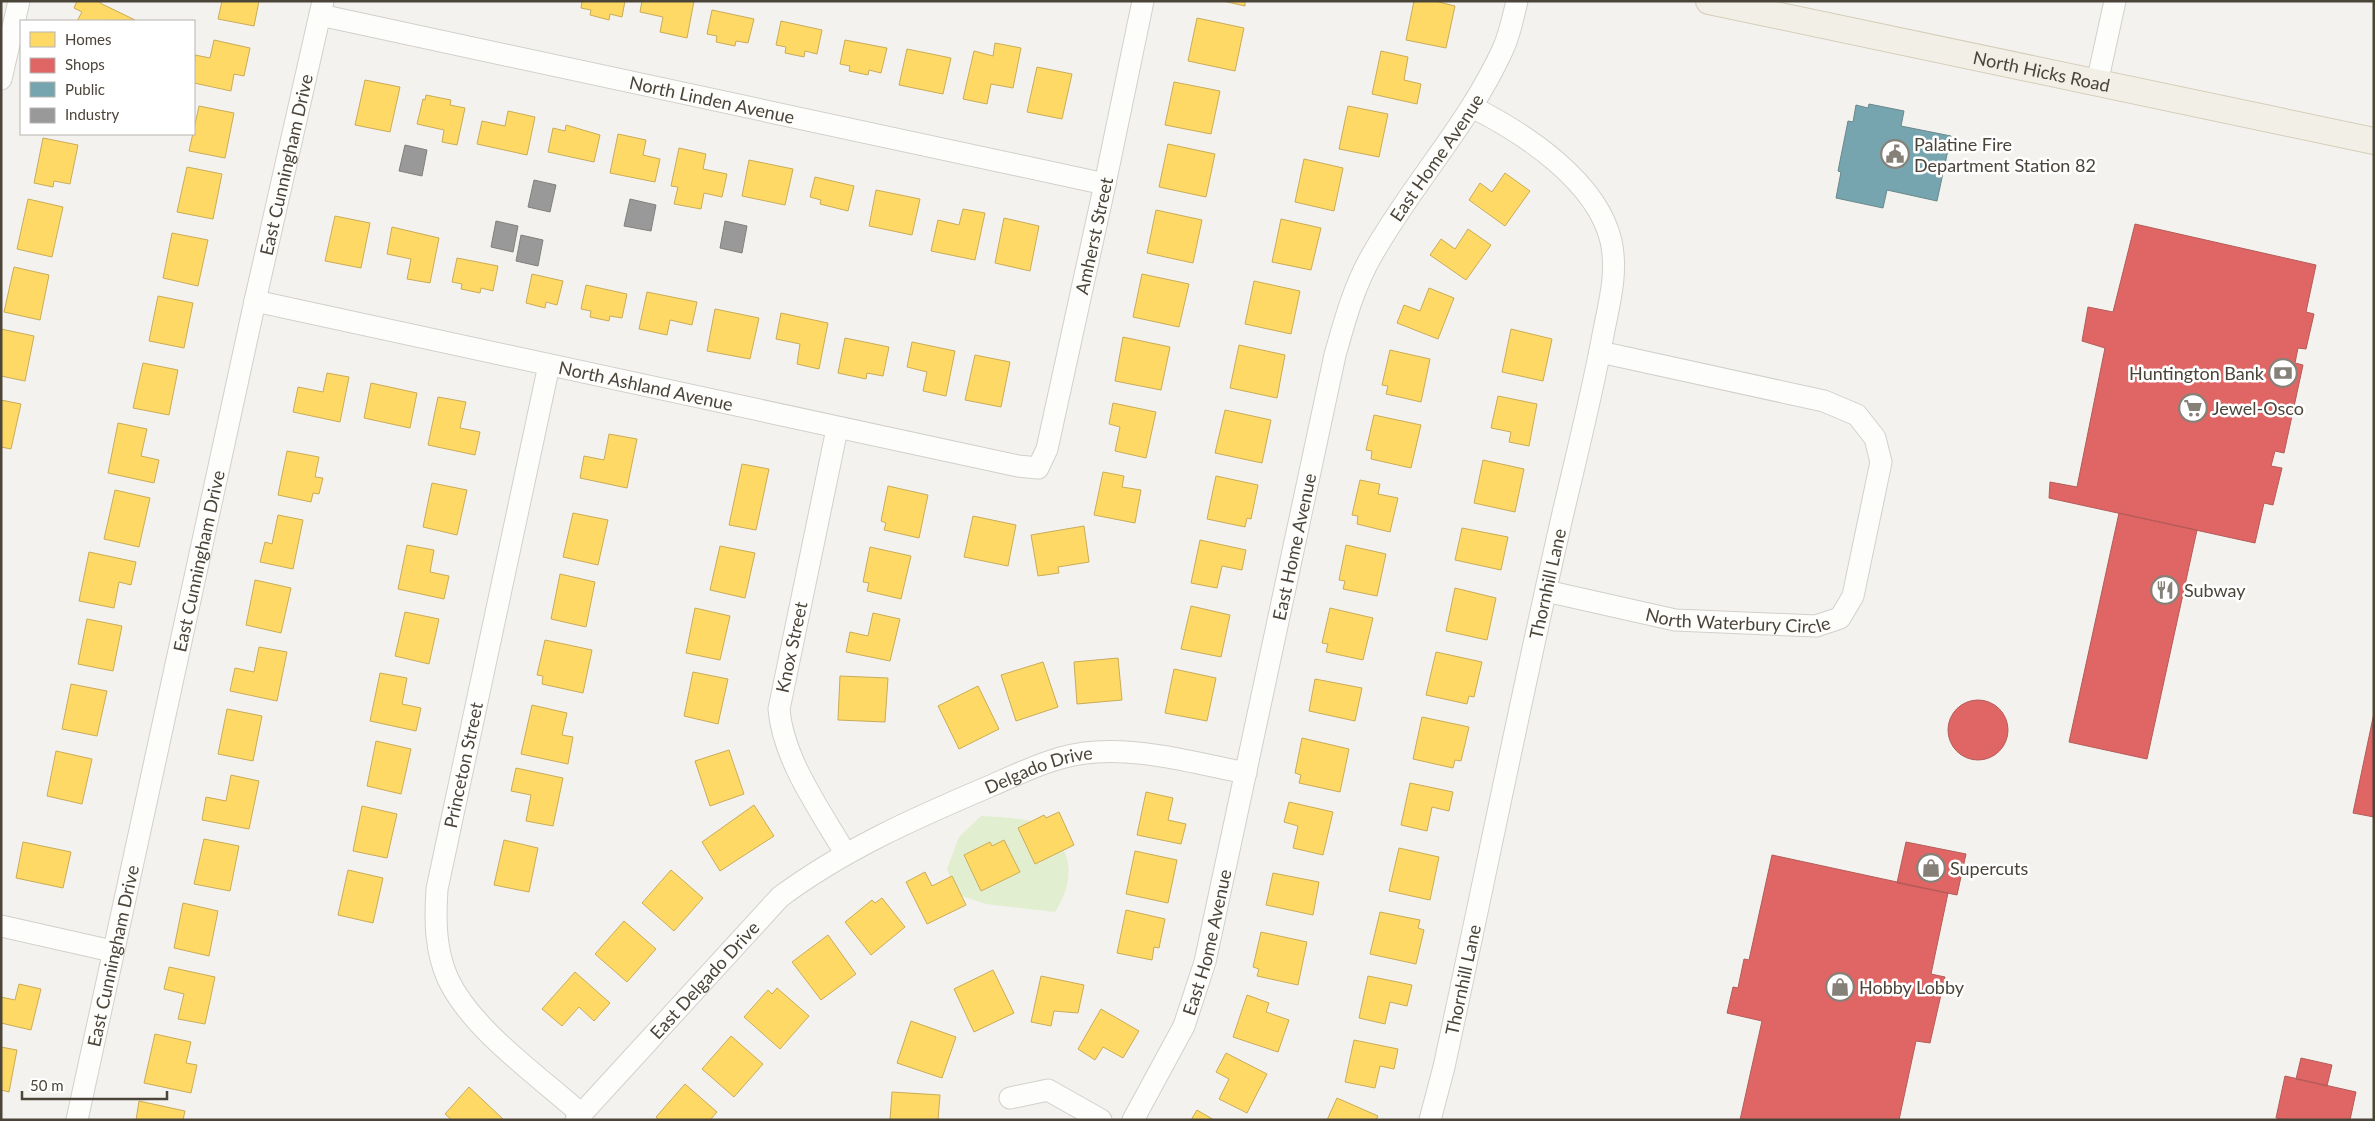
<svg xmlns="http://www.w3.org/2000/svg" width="2375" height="1121" font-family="Lato,sans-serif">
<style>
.green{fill:#e1eecf}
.homes{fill:#ffd966;stroke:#c9ac58}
.shops{fill:#e06666;stroke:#b35c58}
.public{fill:#76a5af;stroke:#69888c}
.industry{fill:#999;stroke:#82807c}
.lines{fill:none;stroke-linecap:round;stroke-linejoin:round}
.minor-casing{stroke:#d2d0cb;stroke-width:23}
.major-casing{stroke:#d6cebb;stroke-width:28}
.minor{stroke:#fdfdfc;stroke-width:21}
.major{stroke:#f2efe6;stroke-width:26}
.labels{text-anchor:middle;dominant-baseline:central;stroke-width:5;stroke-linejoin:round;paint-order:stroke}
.street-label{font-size:18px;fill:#4b4439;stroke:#fff}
.poi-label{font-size:18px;fill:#4b4439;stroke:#fff;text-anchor:start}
</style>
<rect width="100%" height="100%" fill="#f4f2ee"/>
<!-- green -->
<path class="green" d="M981 816C1003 817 1026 818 1046 826 1050 828 1053 834 1056 837 1075 862 1071 887 1055 912L986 904 956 894 947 869 959 837Z"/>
<!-- homes -->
<path class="homes" d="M77 1H101L100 3 135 20 77 21 82 12 74 8Z
M222 1H259L254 26 218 19Z
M582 1H625L622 17 610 14 609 20 590 15 591 10 581 8Z
M642 1H694L687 38 660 32 663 17 640 12Z
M1223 1H1245V6Z
M1414 1H1435L1455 6 1446 48 1406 40Z
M712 10 754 19 748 43 736 41 735 46 716 42 717 36 707 34Z
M1197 18 1244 28 1235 71 1188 61Z
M781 21 822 30 817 54 805 51 804 57 785 53 786 47 776 45Z
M214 40 250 48 244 76 234 74 231 91 194 83 195 55 210 58Z
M845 40 887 48 881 73 869 70 868 75 849 71 850 66 840 64Z
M995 43 1021 48 1013 88 991 84 987 104 963 99 974 51 993 56Z
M907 49 951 58 943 94 899 85Z
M1381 51 1408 57 1404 80 1421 84 1417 104 1372 94Z
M1037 67 1072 74 1062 119 1027 112Z
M365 80 400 87 390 132 355 125Z
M1174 82 1220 91 1211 134 1165 125Z
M426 95 451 100 450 105 465 108 457 145 442 142 444 130 417 124 423 99 425 100Z
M199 106 234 113 225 158 189 151Z
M1348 106 1388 114 1379 157 1339 149Z
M508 111 535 117 527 155 477 144 482 121 505 126Z
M566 125 600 135 594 162 548 152 553 128 565 131Z
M618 134 646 140 643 155 660 159 655 182 610 173Z
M43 138 78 145 70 184 54 181 53 187 34 183Z
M1168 144 1215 154 1206 197 1159 187Z
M679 148 706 154 703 169 727 174 722 197 704 193 701 209 674 204 678 187 671 186Z
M1304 159 1343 168 1334 211 1295 202Z
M749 160 793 169 785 205 742 196Z
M187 167 222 174 213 219 177 212Z
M1505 173 1530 191 1505 226 1469 200 1480 183 1492 192Z
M815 177 854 186 848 211 820 204 821 200 810 197Z
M876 190 920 199 912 235 869 226Z
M28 199 63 207 52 257 17 249Z
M963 209 985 213 975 260 931 251 938 220 959 225Z
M1156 210 1202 220 1193 263 1147 253Z
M335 216 370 223 361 268 325 261Z
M1004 218 1039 226 1030 271 995 263Z
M1281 219 1321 228 1311 270 1272 262Z
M392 227 439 238 430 283 407 279 411 259 387 254Z
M1468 229 1491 245 1466 280 1430 255 1441 239 1455 249Z
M172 233 208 240 198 286 163 278Z
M457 258 498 266 493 291 481 288 480 293 461 289 462 284 452 282Z
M14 267 49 275 40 320 4 312Z
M532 274 563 281 557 305 546 302 545 308 526 303Z
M1142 274 1189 284 1179 327 1133 317Z
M1254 281 1300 291 1291 334 1245 324Z
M586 285 627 294 622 318 610 316 609 321 590 317 591 311 581 309Z
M1429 288 1454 298 1438 339 1397 323 1404 305 1420 311Z
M647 292 697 302 692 325 670 320 667 335 639 329Z
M158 296 193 303 184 348 149 341Z
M715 309 759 318 750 359 707 351Z
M781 313 828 323 819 369 797 364 800 344 776 339Z
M1 329 34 336 25 381 1 376Z
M1511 329 1552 339 1543 381 1502 372Z
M1123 337 1170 347 1161 390 1115 381Z
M845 338 889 347 883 376 867 373 866 379 838 373Z
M912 342 955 351 946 396 923 391 927 372 907 367Z
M1239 345 1285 355 1277 398 1230 388Z
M1390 350 1430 359 1421 402 1386 394 1388 386 1382 385Z
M975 355 1010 362 1001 407 965 400Z
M143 363 178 370 169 415 133 408Z
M327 373 349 377 340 422 293 412 298 387 323 392Z
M371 383 417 393 410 428 364 418Z
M1498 396 1537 404 1529 446 1509 442 1511 432 1491 428Z
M438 397 466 402 460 428 480 432 475 455 428 445Z
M1 400 21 404 11 449 1 447Z
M1113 403 1156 412 1146 458 1115 451 1120 427 1109 424Z
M1225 410 1271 420 1262 463 1215 453Z
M1374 415 1421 425 1411 468 1371 459 1372 451 1366 450Z
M118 423 147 429 141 456 159 460 154 483 108 473Z
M609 434 637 439 627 488 580 478 584 456 604 460Z
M287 451 319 457 315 477 323 478 319 494 313 493 311 502 278 495Z
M1483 460 1524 469 1515 512 1474 503Z
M742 464 769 469 756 530 729 525Z
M1103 472 1124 476 1122 487 1141 490 1135 523 1094 515Z
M1216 476 1258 485 1251 519 1247 518 1245 527 1207 519Z
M1360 480 1380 484 1378 494 1398 498 1390 532 1357 524 1358 516 1352 515Z
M432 483 467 490 457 535 423 527Z
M888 486 928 495 919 538 884 530 886 523 881 521Z
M115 490 150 498 139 547 104 539Z
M573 513 608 520 598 565 563 557Z
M278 515 303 520 293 569 260 562 265 542 272 544Z
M973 516 1016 525 1008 566 964 557Z
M1084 526 1089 562 1058 567 1059 573 1038 576 1031 535Z
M1462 528 1508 537 1501 570 1455 560Z
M1200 540 1246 550 1242 570 1222 566 1217 588 1191 583Z
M407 545 434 550 430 572 449 576 444 599 398 589Z
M1346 545 1386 554 1377 596 1343 589 1345 581 1339 580Z
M720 546 755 553 745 598 710 590Z
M870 547 911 556 901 599 867 591 869 583 863 582Z
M89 552 136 562 131 585 119 582 114 608 79 601Z
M560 574 595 582 586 627 551 619Z
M255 580 291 588 281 633 246 625Z
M1455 588 1496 598 1487 640 1446 631Z
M1191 606 1230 615 1221 657 1181 649Z
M695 608 730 616 720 660 686 653Z
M1330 608 1373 618 1363 660 1326 652 1328 644 1322 643Z
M405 612 439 619 429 664 395 656Z
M873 613 900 619 890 661 846 652 850 632 868 636Z
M87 619 122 626 113 671 78 664Z
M545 640 592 650 583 693 542 684 543 676 537 675Z
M259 647 287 652 277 701 230 691 235 668 254 672Z
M1436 652 1482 662 1474 697 1469 696 1467 704 1426 695Z
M1118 658 1122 700 1077 704 1074 662Z
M1043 662 1058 707 1016 721 1001 675Z
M1174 669 1216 678 1207 721 1165 713Z
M693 672 728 679 718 724 684 716Z
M380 673 407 678 402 704 421 708 416 731 370 721Z
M840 676 888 678 885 722 838 720Z
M1315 679 1362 688 1355 721 1309 711Z
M71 684 107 691 97 736 62 729Z
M978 686 999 729 959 749 938 706Z
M532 705 567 713 562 735 573 737 568 764 521 754Z
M227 709 262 716 253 761 218 754Z
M1422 717 1469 727 1461 761 1455 760 1453 768 1413 759Z
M1302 738 1349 749 1340 792 1299 783 1301 775 1295 773Z
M376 741 411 749 401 794 367 786Z
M729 750 744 794 710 806 695 761Z
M56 751 92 759 82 804 47 796Z
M516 768 563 778 553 826 526 821 531 795 511 791Z
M231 775 259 781 249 829 202 820 206 797 226 801Z
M1410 783 1453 792 1449 811 1432 807 1427 831 1401 825Z
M1146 792 1173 798 1168 820 1186 824 1181 844 1137 835Z
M1289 802 1333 812 1323 855 1293 848 1298 826 1284 822Z
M754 805 774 836 720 871 702 842Z
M362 806 397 814 387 858 353 851Z
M1059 812 1074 845 1035 864 1018 828 1044 815 1046 818Z
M204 839 239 846 230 891 194 884Z
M504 840 538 848 529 892 494 885Z
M1004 840 1020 872 981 891 964 855 990 842 992 846Z
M23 842 71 852 63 888 16 878Z
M1399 848 1439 857 1430 900 1389 891Z
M1135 851 1177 860 1168 903 1126 894Z
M348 870 383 878 373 923 338 915Z
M671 870 703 898 674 931 642 903Z
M925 872 932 886 952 876 966 905 927 924 906 882Z
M1273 873 1319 882 1313 915 1266 905Z
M882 898 905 927 871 955 845 922 872 900 875 903Z
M183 903 218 911 209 956 174 948Z
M1126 910 1165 919 1159 948 1154 947 1152 960 1117 953Z
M1380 912 1420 920 1418 928 1424 930 1416 964 1370 954Z
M624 921 656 949 627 982 595 954Z
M1261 932 1307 942 1298 985 1257 976 1259 969 1253 967Z
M828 935 856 974 821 1000 792 962Z
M169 967 215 977 205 1024 178 1019 184 994 164 989Z
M993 970 1014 1013 974 1032 954 989Z
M575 972 610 1003 594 1021 579 1007 562 1026 542 1009Z
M1041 976 1084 985 1078 1013 1054 1011 1051 1026 1031 1022Z
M1368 976 1412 985 1407 1006 1390 1002 1385 1024 1359 1018Z
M19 984 41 989 31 1030 1 1023V997L15 1000Z
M777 988 809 1016 780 1049 744 1017 768 990 772 994Z
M1247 995 1269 1003 1266 1012 1289 1020 1278 1052 1233 1037Z
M1101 1009 1139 1031 1123 1058 1103 1047 1095 1060 1078 1049Z
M911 1021 956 1037 942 1078 897 1063Z
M155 1034 191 1042 186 1063 197 1065 191 1093 144 1083Z
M731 1036 763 1064 734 1097 702 1069Z
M1354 1040 1398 1049 1394 1069 1380 1066 1375 1088 1345 1082Z
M1 1047 17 1050 9 1092 1 1090Z
M1226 1053 1267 1074 1247 1113 1219 1099 1229 1079 1216 1072Z
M685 1084 717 1112 710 1120H659L656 1117Z
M469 1087 503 1119 502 1120H452L445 1114Z
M892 1092 940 1095 938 1120H890Z
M1337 1098 1378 1116 1376 1120H1327Z
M139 1101 185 1111 183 1120H136Z
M1197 1110 1214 1120H1191Z"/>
<!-- shops -->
<path class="shops" d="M2135 224 2316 265 2306 312 2314 314 2306 349 2298 348 2295 363 2303 365 2284 453 2275 451 2271 466 2282 468 2273 505 2264 503 2255 543 2049 498 2050 482 2077 487 2105 348 2082 341 2088 307 2113 312Z
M2119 513 2197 530 2147 759 2069 742Z
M1948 730a30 30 0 1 1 60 0a30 30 0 1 1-60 0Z
M2374 713V817L2353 813Z
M1906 842 1966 854 1957 895 1897 883Z
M1772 855 1948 893 1931 974 1945 977 1930 1043 1916 1041 1899 1120H1740L1762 1021 1727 1013 1733 987 1738 988 1744 959 1749 960Z
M2301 1058 2332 1065 2327 1086 2296 1079Z
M2285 1076 2356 1092 2350 1120H2286L2276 1118Z"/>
<!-- public -->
<path class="public" d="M1869 104 1904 111 1901 126 1951 136 1937 201 1887 190 1883 208 1836 198 1841 172 1838 171 1848 121 1853 122 1856 105 1868 108Z"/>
<!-- industry -->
<path class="industry" d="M405 145 427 150 422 176 399 171Z
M534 180 556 185 550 212 528 207Z
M630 199 656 205 651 231 624 226Z
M496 221 518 226 513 252 491 247Z
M725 221 747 226 742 253 720 248Z
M521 235 543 240 538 266 516 261Z"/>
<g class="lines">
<defs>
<g id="minor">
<path id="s1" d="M320 15 1105 184"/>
<path d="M1 79 19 1"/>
<path d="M2097 83 2115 1"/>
<path id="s2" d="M255 301 1018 466 1038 468 1047 449 1105 184 1143 1"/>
<path d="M549 365 437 889C435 920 435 950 448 979 472 1030 539 1076 581 1114"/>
<path d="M837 429 779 709C783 759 820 810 845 853"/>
<path id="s3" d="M1546 591 1675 620 1816 626 1840 618 1853 596 1881 462 1875 438 1857 415 1824 401 1600 352"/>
<path d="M1 926 112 951"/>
<path d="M1010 1098 1048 1090 1101 1120"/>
<path id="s4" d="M77 1120 255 301 323 1"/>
<path id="s5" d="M576 1120 780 897C843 850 915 818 988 787 1023 772 1057 754 1096 752 1146 749 1196 763 1246 773"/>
<path id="s6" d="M1133 1120 1184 1026 1205 962 1335 355C1345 320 1354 286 1372 255 1412 184 1469 124 1503 49 1510 34 1513 17 1517 1"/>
<path id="s7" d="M1430 1120 1444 1067C1484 882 1521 697 1563 513 1577 454 1592 394 1603 335 1609 304 1618 273 1611 241 1597 181 1524 133 1472 107"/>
</g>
<g id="major">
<path id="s8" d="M1709 1 2374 141"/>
</g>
</defs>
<!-- minor casing -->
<use href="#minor" class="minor-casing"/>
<!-- major casing -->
<use href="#major" class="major-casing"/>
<!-- minor -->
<use href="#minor" class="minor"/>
<!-- major -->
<use href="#major" class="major"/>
</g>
<!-- icons -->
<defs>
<symbol id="civic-ring" viewBox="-11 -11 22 22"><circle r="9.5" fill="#fff" stroke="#868178" stroke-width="1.5"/><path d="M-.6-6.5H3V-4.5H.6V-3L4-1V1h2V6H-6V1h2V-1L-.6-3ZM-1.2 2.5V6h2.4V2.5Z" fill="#868178"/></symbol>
<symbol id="bank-ring" viewBox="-11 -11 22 22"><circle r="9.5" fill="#fff" stroke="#868178" stroke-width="1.5"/><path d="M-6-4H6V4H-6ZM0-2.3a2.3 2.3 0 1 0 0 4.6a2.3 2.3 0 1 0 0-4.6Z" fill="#868178"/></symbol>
<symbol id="supermarket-ring" viewBox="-11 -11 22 22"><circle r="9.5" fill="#fff" stroke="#868178" stroke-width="1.5"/><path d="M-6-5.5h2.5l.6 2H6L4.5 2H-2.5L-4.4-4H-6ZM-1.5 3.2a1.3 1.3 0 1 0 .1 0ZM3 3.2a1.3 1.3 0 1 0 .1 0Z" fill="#868178"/></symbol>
<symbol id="restaurant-ring" viewBox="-11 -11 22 22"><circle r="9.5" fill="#fff" stroke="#868178" stroke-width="1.5"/><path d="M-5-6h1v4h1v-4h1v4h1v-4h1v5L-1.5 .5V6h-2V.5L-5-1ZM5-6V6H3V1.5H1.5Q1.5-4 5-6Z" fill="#868178"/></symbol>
<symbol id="shop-ring" viewBox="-11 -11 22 22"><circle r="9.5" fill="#fff" stroke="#868178" stroke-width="1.5"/><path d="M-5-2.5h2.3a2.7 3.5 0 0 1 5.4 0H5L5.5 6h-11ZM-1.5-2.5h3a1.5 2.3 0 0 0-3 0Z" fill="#868178"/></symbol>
</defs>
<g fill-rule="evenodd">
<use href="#civic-ring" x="1879" y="138" width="32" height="32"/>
<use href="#bank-ring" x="2267" y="357" width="32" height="32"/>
<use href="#supermarket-ring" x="2177" y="392" width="32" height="32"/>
<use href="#restaurant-ring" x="2149" y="574" width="32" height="32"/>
<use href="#shop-ring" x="1915" y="852" width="32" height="32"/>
<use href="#shop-ring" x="1824" y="971" width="32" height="32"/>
</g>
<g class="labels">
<!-- street labels -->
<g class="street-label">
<text stroke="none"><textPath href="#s8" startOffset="340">North Hicks Road</textPath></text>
<text stroke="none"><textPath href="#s1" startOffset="401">North Linden Avenue</textPath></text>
<text stroke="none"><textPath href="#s6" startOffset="1019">East Home Avenue</textPath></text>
<text stroke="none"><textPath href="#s4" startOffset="978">East Cunningham Drive</textPath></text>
<text stroke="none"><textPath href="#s2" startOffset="1040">Amherst Street</textPath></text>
<text stroke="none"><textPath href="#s2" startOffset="400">North Ashland Avenue</textPath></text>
<text stroke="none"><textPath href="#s6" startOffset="599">East Home Avenue</textPath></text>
<text stroke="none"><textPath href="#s4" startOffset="572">East Cunningham Drive</textPath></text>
<text stroke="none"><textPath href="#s7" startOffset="549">Thornhill Lane</textPath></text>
<text stroke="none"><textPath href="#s3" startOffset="195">North Waterbury Circle</textPath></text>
<text transform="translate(791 647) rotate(-78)">Knox Street</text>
<text transform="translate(463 765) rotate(-78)">Princeton Street</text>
<text stroke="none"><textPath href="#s5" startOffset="592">Delgado Drive</textPath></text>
<text stroke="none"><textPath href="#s6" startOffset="194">East Home Avenue</textPath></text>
<text stroke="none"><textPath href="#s4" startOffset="168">East Cunningham Drive</textPath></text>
<text stroke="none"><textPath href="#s5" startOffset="190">East Delgado Drive</textPath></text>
<text stroke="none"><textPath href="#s7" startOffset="144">Thornhill Lane</textPath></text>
</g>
<!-- poi labels -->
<g class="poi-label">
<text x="1914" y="144">Palatine Fire<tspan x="1914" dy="21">Department Station 82</tspan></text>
<text x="2264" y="373" text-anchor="end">Huntington Bank</text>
<text x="2212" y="408">Jewel-Osco</text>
<text x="2184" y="590">Subway</text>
<text x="1950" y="868">Supercuts</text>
<text x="1859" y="987">Hobby Lobby</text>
</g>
</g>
<!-- border -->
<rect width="2375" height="1121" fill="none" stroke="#4b4439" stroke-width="5"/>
<!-- legend -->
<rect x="20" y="20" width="175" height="115" fill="#ffffff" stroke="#b7b4b0"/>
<rect x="30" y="32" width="25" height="15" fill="#ffd966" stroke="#b7b4b0"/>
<text x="65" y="45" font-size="15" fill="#4b4439">Homes</text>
<rect x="30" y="58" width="25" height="15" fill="#e06666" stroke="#b7b4b0"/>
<text x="65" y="70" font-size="15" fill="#4b4439">Shops</text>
<rect x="30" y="82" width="25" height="15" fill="#76a5af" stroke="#b7b4b0"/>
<text x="65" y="95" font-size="15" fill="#4b4439">Public</text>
<rect x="30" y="108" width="25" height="15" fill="#999999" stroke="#b7b4b0"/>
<text x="65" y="120" font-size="15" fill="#4b4439">Industry</text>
<!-- scale -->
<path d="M22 1091v8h145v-8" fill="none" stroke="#4b4439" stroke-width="2.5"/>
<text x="30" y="1091" font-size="15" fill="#4b4439" stroke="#ffffff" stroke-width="4" paint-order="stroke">50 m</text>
</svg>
